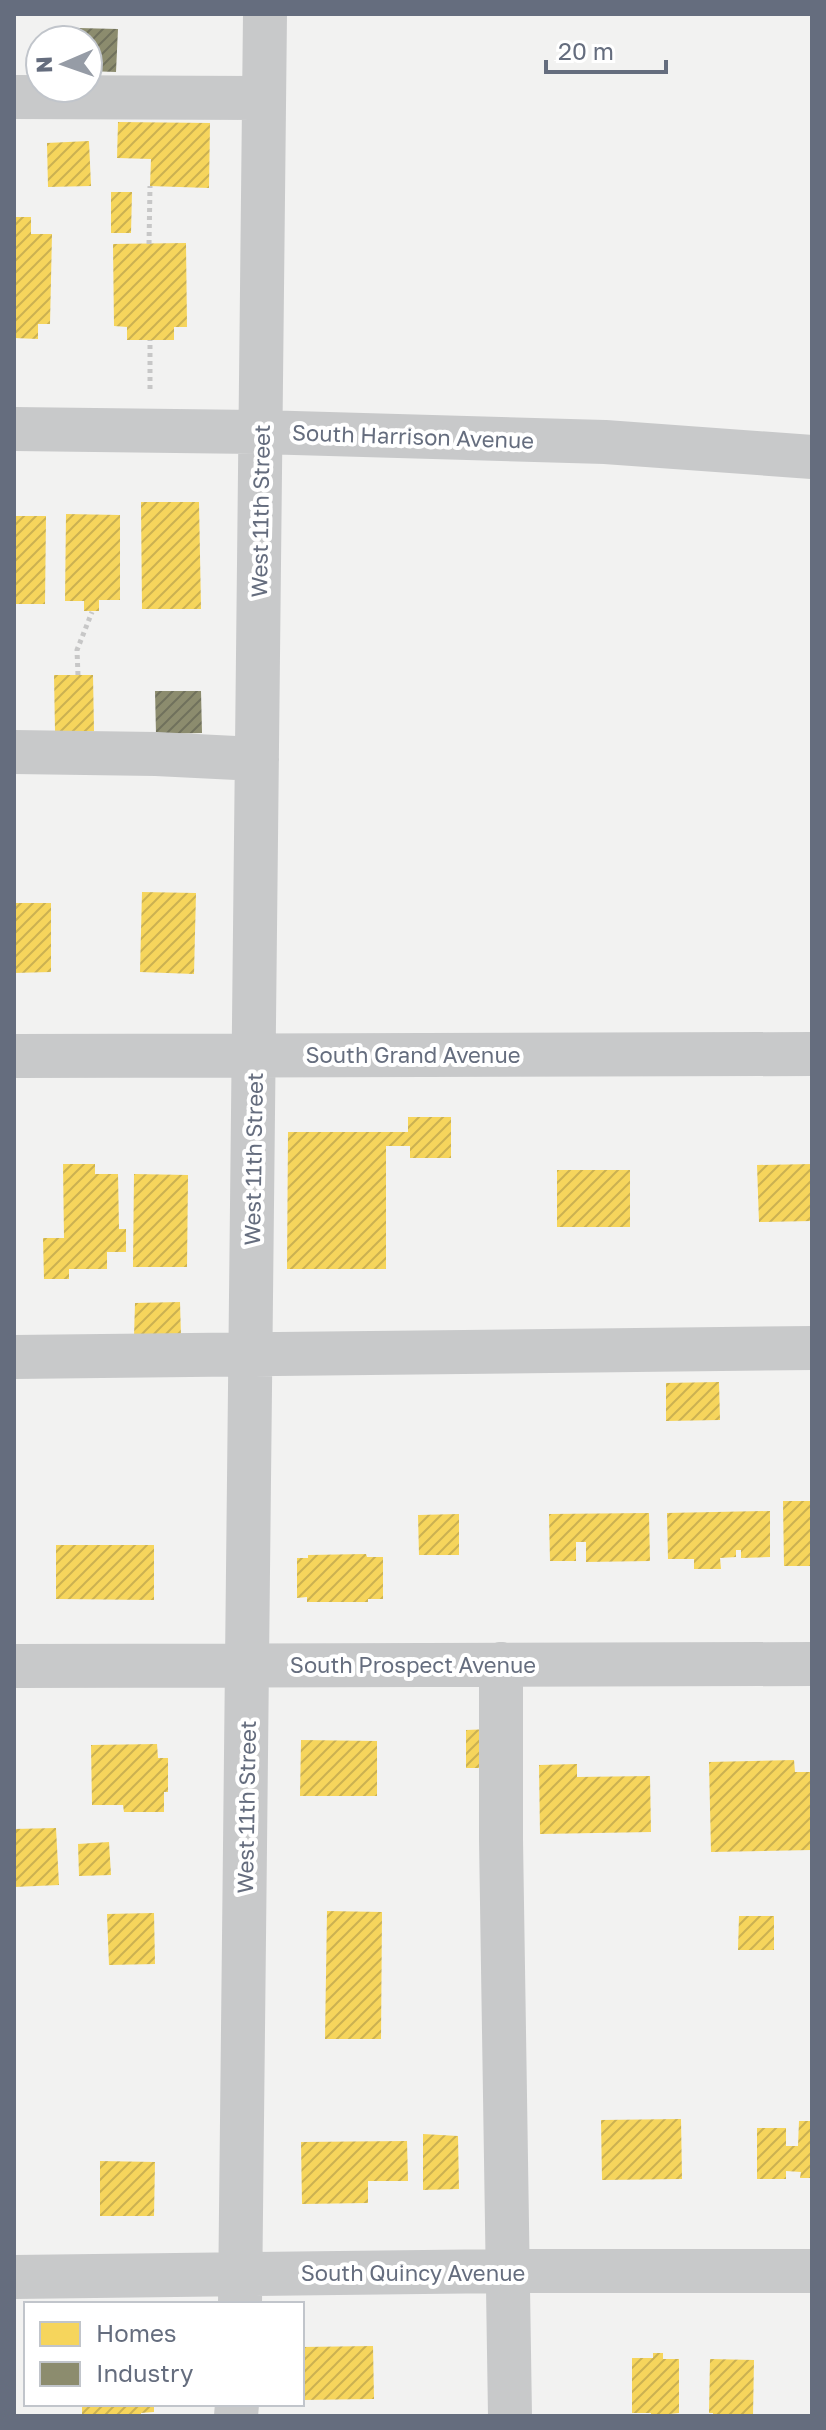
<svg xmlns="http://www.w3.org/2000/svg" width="826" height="2430" font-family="'Golos Text',sans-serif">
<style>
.homes{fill:url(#homes-hatch)}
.industry{fill:url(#industry-hatch)}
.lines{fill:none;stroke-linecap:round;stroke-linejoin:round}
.path{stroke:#c7c7c7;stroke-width:5;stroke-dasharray:4 4;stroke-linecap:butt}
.minor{stroke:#c8c9ca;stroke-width:44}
.labels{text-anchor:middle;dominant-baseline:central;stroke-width:8;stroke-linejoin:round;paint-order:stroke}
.street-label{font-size:22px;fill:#656d7e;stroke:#fff}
</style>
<defs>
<pattern id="homes-hatch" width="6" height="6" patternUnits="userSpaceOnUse" patternTransform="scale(2)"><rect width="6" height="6" fill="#f6d55c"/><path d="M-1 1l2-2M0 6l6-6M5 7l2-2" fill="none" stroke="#cbb151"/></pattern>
<pattern id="industry-hatch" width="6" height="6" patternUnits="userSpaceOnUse" patternTransform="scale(2)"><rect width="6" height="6" fill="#8c8c6e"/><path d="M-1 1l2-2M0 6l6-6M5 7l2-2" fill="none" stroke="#70715c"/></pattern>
</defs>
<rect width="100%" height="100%" fill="#f2f2f1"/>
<!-- homes -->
<path class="homes" d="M118 122 210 123 209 188 150 186 151 159 117 158Z
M89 141 91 186 48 187 47 143Z
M111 192H132L131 233H111Z
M14 217H31V234H52L50 324H38V339L14 338Z
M186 243 187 327H174V340H127V327L114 326 113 244Z
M141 502H199L201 609H142Z
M66 514 120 515V600H99V611H84V601H65Z
M14 516H46L45 604H14Z
M54 675H93L94 731H55Z
M142 892 196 893 194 974 140 972Z
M14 903H51V972L14 973Z
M408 1117H451V1158H410V1146H386V1269H287L288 1132H408Z
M63 1164H95V1174H118L119 1229H126V1252H107V1269H69V1279H44L43 1238H64Z
M812 1164V1221L759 1222 757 1165Z
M557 1170H630V1227H557Z
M134 1174 188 1175 187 1267H133Z
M180 1302 181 1337H134L135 1303Z
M719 1382 720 1420 666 1421V1383Z
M783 1501H812V1566H784Z
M770 1511V1557L741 1558V1550H736V1557L720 1558 721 1569H694V1559H668L667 1513Z
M649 1513 650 1561 586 1562V1542H576V1561H550L549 1514Z
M459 1514V1555H419L418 1515Z
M56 1545H154V1600L56 1599Z
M366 1554 367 1557H383V1599H368V1602H307V1597L297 1598V1558H308V1555Z
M491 1729V1768H466V1730Z
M301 1740 377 1741V1796H300Z
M157 1744 158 1758H168V1792H164V1812H124L123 1805H92L91 1745Z
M794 1760 795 1772H812V1850L711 1852 709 1762Z
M577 1764V1777L650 1776 651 1832 540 1834 539 1765Z
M56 1828 59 1885 14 1887V1829Z
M109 1842 111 1875 79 1876 78 1844Z
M327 1911 382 1912 381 2039H325Z
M154 1913 155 1964 109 1965 107 1914Z
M739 1916H774V1950H738Z
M681 2119 682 2179 602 2180 601 2120Z
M799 2121H812V2178H800L801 2172 786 2171V2179H757V2128H786V2146H798Z
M423 2134 458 2136 459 2189 423 2190Z
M407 2141 408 2181H368V2203L302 2204 301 2142Z
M100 2161 155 2162 154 2216H100Z
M373 2346 374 2399 302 2400V2347Z
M653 2353H663V2359H679V2413L651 2416V2413H632V2358H653Z
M710 2359 754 2360 753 2416H713V2413H709Z
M82 2404H154V2412L141 2413V2416H82Z"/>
<!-- industry -->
<path class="industry" d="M78 28 118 29 116 72 88 71V40H78Z
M155 691H201L202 733 156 734Z"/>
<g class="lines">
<!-- path -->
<path class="path" d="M149 244 150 186
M150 389V340
M78 675 77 650 92 612"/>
<!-- minor -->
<path class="minor" d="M14 97 264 98
M14 429 260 432 605 442 812 457
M14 752 156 754 257 759
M14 1056 812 1054
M14 1357 812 1348
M501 1664V1839L510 2416
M14 1666 812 1664
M14 2277 508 2271H812
M240 2304 265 14
M236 2416 237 2404"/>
</g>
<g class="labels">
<!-- street labels -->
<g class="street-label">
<text transform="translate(413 436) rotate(2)">South Harrison Avenue</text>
<text transform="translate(260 511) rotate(-89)">West 11th Street</text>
<text x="413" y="1054">South Grand Avenue</text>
<text transform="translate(253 1159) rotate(-89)">West 11th Street</text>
<text x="413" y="1664">South Prospect Avenue</text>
<text transform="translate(246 1807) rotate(-89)">West 11th Street</text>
<text x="413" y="2272">South Quincy Avenue</text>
</g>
</g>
<!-- border -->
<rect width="826" height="2430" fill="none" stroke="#656d7e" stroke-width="32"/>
<!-- legend -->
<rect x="24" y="2302" width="280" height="104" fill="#ffffff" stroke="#c1c5cb" stroke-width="2"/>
<rect x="40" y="2322" width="40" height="24" fill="#f6d55c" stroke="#c1c5cb" stroke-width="2"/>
<text x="96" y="2342" font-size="24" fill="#656d7e">Homes</text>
<rect x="40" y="2362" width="40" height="24" fill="#8c8c6e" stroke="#c1c5cb" stroke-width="2"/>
<text x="96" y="2382" font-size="24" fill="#656d7e">Industry</text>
<!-- north arrow -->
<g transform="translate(64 64) rotate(268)"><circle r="38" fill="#ffffff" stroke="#c1c5cb" stroke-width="2"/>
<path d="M0-6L14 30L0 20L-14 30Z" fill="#969ca6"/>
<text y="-12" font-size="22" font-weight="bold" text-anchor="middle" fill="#656d7e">N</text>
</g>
<!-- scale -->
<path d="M546 60v12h120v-12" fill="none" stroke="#656d7e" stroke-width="4"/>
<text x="558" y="60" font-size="24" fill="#656d7e" stroke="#ffffff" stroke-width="6" paint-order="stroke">20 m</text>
</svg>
